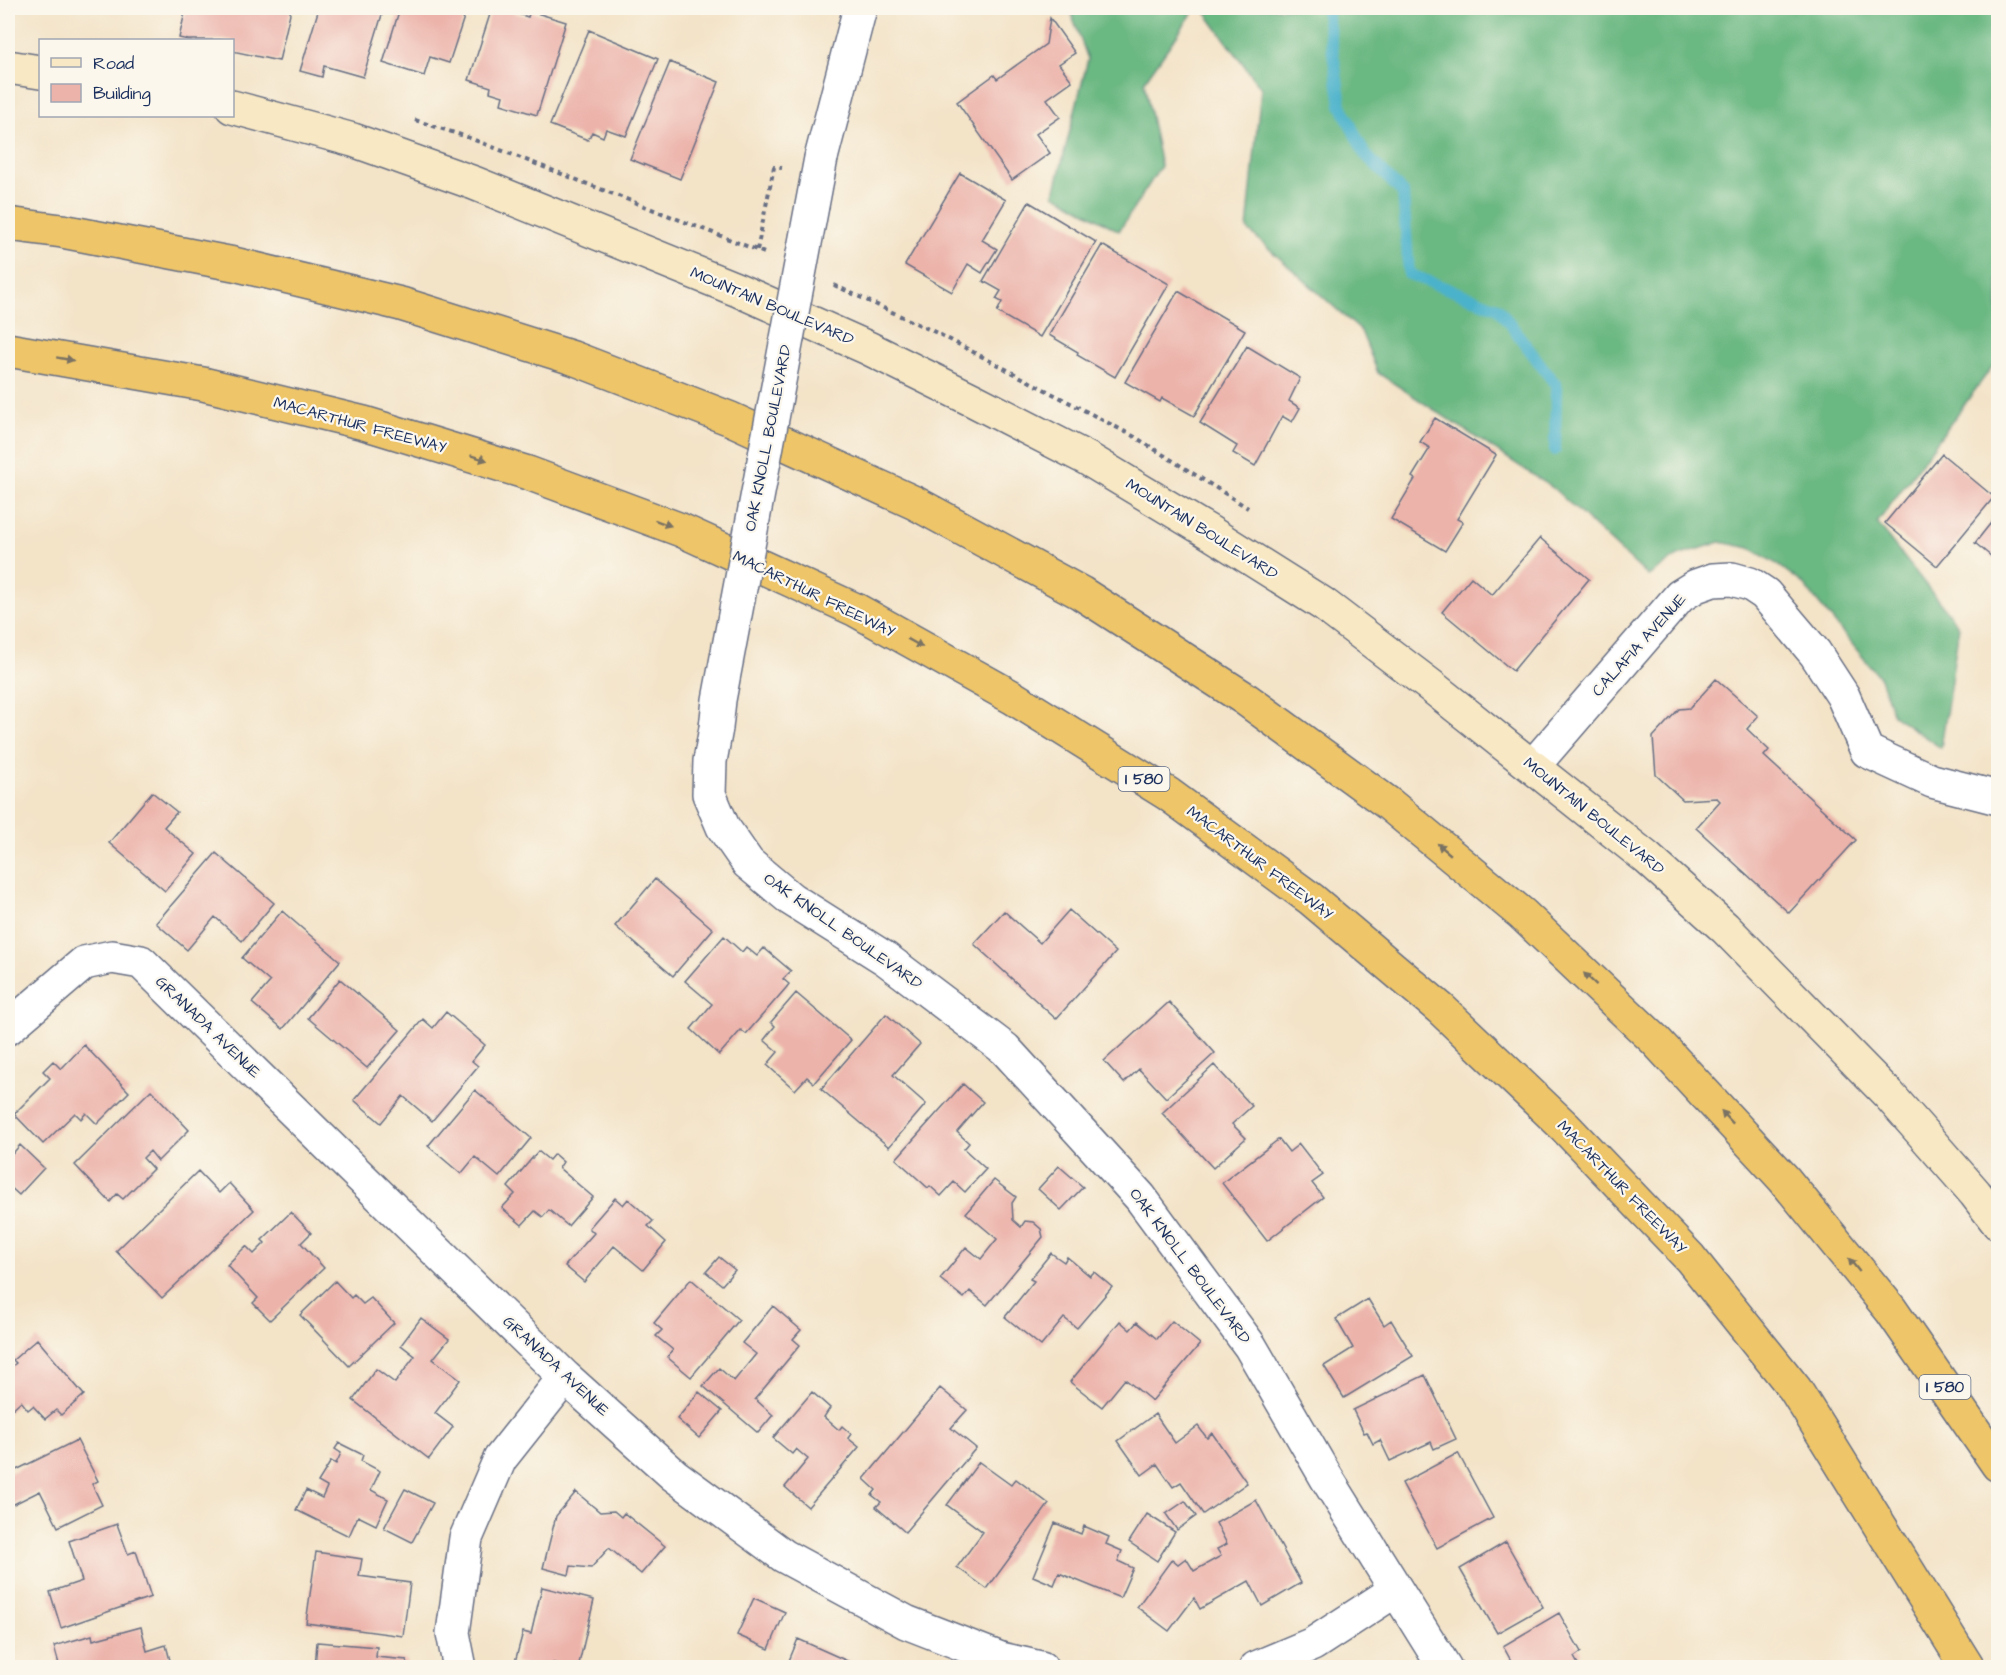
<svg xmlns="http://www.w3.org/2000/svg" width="2006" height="1675" font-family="'Architects Daughter',sans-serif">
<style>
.forest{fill:#6bb882;stroke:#437470;stroke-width:1.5}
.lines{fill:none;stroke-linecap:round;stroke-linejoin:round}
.stream{stroke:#4cb2cb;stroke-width:12}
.building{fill:#ecb3aa}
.street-casing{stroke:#676e83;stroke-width:36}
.secondary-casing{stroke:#676e83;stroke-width:36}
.highway-casing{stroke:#676e83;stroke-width:36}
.path{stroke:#676e83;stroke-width:4;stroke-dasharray:4.5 4.5;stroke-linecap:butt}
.street{stroke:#fff;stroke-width:33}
.secondary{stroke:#f8e8c3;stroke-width:33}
.highway{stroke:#eec569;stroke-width:33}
.street-bridge-casing{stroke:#676e83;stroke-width:36;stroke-linecap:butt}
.street-bridge{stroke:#fff;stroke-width:33}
.oneway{fill:#7a7263}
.labels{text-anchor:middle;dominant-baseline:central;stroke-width:4.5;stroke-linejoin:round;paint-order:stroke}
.shield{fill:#fbf7ec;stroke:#5e6b89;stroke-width:1.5}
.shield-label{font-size:15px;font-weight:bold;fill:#1b2f5e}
.street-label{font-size:16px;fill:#1b2f5e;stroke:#fbf7ec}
</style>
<rect width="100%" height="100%" fill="#fbf7ec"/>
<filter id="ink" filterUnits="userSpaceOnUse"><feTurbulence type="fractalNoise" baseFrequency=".0167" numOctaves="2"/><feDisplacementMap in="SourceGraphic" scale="12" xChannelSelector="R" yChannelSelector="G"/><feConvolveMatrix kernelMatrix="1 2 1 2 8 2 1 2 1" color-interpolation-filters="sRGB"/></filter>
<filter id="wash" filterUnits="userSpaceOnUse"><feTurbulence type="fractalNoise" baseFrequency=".008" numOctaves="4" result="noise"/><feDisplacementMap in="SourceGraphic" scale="24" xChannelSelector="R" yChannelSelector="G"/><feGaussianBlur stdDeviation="1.35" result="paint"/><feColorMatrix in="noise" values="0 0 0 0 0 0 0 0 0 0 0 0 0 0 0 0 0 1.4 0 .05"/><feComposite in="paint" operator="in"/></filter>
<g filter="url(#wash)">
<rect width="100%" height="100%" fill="#f3e3c7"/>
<!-- forest -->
<path class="forest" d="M1069 8H1196L1144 82 1161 166 1119 231 1054 194 1088 59Z
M1202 8H1998V359L1877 523 1959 627 1941 748 1893 715 1880 678 1802 583 1777 564 1750 548 1720 542 1678 556 1648 576 1553 488 1378 373 1361 331 1247 229 1261 88Z"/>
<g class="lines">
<!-- stream -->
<path class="stream" d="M1326 8 1341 105 1364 153 1403 193 1409 274 1498 308 1556 385 1555 450"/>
</g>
<g id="blocks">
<!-- building -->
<path class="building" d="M186 8H284L291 9 279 61 232 51V40H188L179 38Z
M319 8H384L363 77 324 66 322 77 300 71Z
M400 8H467L449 63 430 57 424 76 383 63Z
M492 8H499L528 17 530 11 566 22 537 115 501 104 503 96 490 92 491 87 469 80Z
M1050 18 1075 53 1059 64 1072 81 1047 99 1060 117 1036 134 1050 153 1012 180 957 102 994 75 997 79 1046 44Z
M589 30 658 59 626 136 606 129 603 137 592 132 588 140 550 125Z
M670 62 719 82 680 179 630 159Z
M960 173 1006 200 982 240 997 249 982 273 968 264 952 292 905 265Z
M1029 202 1096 242 1040 337 997 312 1002 302 996 299 1001 291 983 281Z
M1102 245 1169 284 1115 377 1077 355 1078 352 1049 335Z
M1178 291 1245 330 1194 416 1162 398 1160 402 1125 382Z
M1247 346 1300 378 1289 401 1300 408 1292 422 1282 416 1255 466 1233 453 1237 446 1200 423Z
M1435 418 1496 455 1457 519 1463 522 1445 551 1391 519 1415 479 1412 477 1430 448 1420 442Z
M1942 454 1994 497 1937 566 1885 523Z
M1998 514V562L1975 543Z
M1540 538 1589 579 1513 671 1442 612 1471 577 1492 595Z
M1716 679 1758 716 1747 729 1769 750 1764 756 1856 840 1789 913 1696 828 1720 801 1717 798 1683 800 1656 775 1653 737 1679 709 1690 708Z
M152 792 177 812 164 827 196 854 165 891 109 843Z
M216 853 274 903 242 941 215 917 187 950 156 923Z
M655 879 713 929 673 976 615 926Z
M1069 910 1116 952 1056 1019 974 944 1004 911 1040 943Z
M282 911 340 961 283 1029 252 1003 270 982 242 958Z
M724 936 742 952 746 947 757 956 764 948 791 971 783 979 789 984 786 988 746 1034 741 1030 719 1055 691 1029 712 1004 685 981Z
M340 979 400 1030 367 1068 308 1018Z
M796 993 851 1040 814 1083 807 1077 795 1090 767 1065 778 1052 764 1040 775 1026 771 1022Z
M1169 1002 1215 1053 1166 1098 1139 1069 1124 1083 1104 1061Z
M446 1012 485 1045 472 1061 478 1066 432 1121 403 1096 381 1123 354 1100 423 1019 433 1028Z
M886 1014 920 1044 893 1075 926 1104 889 1147 821 1089Z
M84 1045 129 1092 97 1124 86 1113 81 1119 75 1113 43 1144 14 1114 50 1078 43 1071 53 1061 61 1069Z
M1214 1065 1252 1106 1232 1124 1246 1138 1213 1168 1162 1113Z
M963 1084 983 1102 957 1132 969 1143 964 1149 986 1169 965 1192 954 1182 941 1196 930 1186 928 1188 896 1159Z
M151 1090 189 1130 158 1161 150 1151 143 1158 153 1169 123 1199 117 1194 110 1202 75 1165Z
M475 1090 531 1138 499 1177 475 1157 461 1174 428 1146Z
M1279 1139 1289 1152 1299 1144 1323 1175 1312 1183 1323 1197 1267 1241 1222 1183Z
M20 1145 44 1168 19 1195 8 1185V1159Z
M538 1151 549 1160 554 1154 563 1162 559 1168 593 1197 568 1226 549 1210 543 1217 535 1211 522 1225 502 1208 515 1194 508 1187Z
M1059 1166 1083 1187 1061 1210 1038 1189Z
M198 1171 219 1193 229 1183 254 1210 162 1298 116 1251Z
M994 1180 1016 1197 1012 1203 1013 1220 1021 1227 1025 1221 1033 1222 1041 1229 1043 1237 987 1305 970 1291 964 1298 940 1279 966 1247 981 1259 997 1239 966 1213Z
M615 1198 623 1205 628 1199 653 1221 648 1226 666 1242 643 1270 614 1246 584 1282 565 1266 594 1233 589 1228Z
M291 1212 311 1233 301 1243 324 1268 270 1320 253 1303 258 1298 227 1265 246 1246 254 1254 265 1243 262 1240Z
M1051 1253 1064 1262 1067 1257 1090 1276 1094 1272 1112 1287 1077 1328 1064 1318 1041 1346 1005 1317 1034 1281 1030 1279Z
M719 1257 735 1270 722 1285 706 1272Z
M691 1279 739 1320 691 1377 667 1357 673 1350 656 1336 662 1330 654 1323Z
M335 1281 351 1298 354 1295 363 1304 371 1298 394 1323 349 1366 300 1315Z
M1368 1299 1384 1325 1391 1320 1413 1356 1344 1398 1324 1366 1353 1348 1336 1319Z
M773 1306 801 1330 793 1339 800 1345 755 1399 773 1415 758 1433 703 1386 719 1368 734 1381 756 1354 742 1343Z
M421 1318 449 1339 433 1359 460 1380 435 1413 453 1427 429 1459 353 1400 376 1369 395 1383 415 1356 401 1345Z
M1120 1321 1130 1330 1137 1322 1157 1339 1172 1321 1200 1344 1152 1401 1125 1379 1102 1407 1070 1382Z
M37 1339 84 1395 61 1415 56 1410 45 1419 33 1406 28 1410 21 1401 8 1413V1370L16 1363 13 1360Z
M1425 1375 1456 1439 1434 1449 1431 1442 1390 1461 1380 1440 1373 1444 1367 1432 1364 1433 1353 1410Z
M940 1388 967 1410 951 1428 976 1448 905 1532 876 1507 881 1502 872 1495 876 1490 864 1479Z
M699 1392 722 1411 699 1438 677 1419Z
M812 1392 830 1408 824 1417 839 1430 842 1426 851 1434 848 1438 859 1447 808 1507 785 1487 808 1459 796 1449 792 1454 773 1438Z
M1155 1414 1175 1443 1198 1426 1207 1438 1212 1433 1247 1483 1203 1514 1181 1482 1173 1487 1157 1464 1142 1475 1118 1441Z
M77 1440 98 1481 92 1484 102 1505 58 1527 40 1491 12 1505 8 1496V1474Z
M339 1443 363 1455 361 1461 380 1471 371 1490 388 1499 376 1525 358 1516 349 1536 296 1510 306 1490 322 1498 327 1487 318 1482 331 1461 336 1464 341 1453 335 1449Z
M1458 1453 1493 1518 1437 1548 1402 1483Z
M979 1462 1011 1485 1016 1479 1049 1504 987 1589 957 1567 983 1532 947 1505Z
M405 1489 433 1503 412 1542 384 1528Z
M576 1492 600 1512 614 1511 621 1517 624 1513 665 1546 641 1574 609 1548 591 1568 571 1566 569 1575 543 1568 556 1516Z
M1256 1500 1301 1583 1262 1606 1249 1581 1200 1609 1194 1598 1169 1631 1137 1607 1172 1559 1178 1564 1186 1558 1194 1571 1221 1556 1217 1549 1227 1544 1216 1523Z
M1185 1501 1196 1516 1177 1530 1166 1514Z
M1147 1514 1175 1532 1157 1561 1129 1542Z
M1055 1523 1081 1534 1084 1526 1109 1537 1106 1544 1122 1551 1118 1561 1133 1568 1120 1598 1059 1573 1054 1585 1033 1576Z
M117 1524 128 1554 136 1551 151 1597 61 1628 50 1592 82 1581 69 1541Z
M1506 1542 1543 1607 1497 1633 1460 1569Z
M316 1552 362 1559 359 1576 410 1583 403 1636 306 1623Z
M542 1587 594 1600 578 1668 553 1663 552 1668H537L515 1662 523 1632 531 1634Z
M754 1598 785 1612 769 1649 737 1635Z
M1559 1613 1581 1652 1574 1657 1580 1668H1515L1503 1646Z
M141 1627 147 1651 166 1645 172 1668H60L54 1646 92 1635 93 1640Z
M798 1639 863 1668H786Z
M317 1642 377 1647 376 1657 407 1660 406 1668H315Z"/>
</g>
</g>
<g filter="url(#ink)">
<use href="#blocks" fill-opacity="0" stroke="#676e83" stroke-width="1.5"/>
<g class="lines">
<defs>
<path id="street" d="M821 158 860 8
M716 728 710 761 709 794 723 827 748 863 791 899 886 959 1005 1049 1140 1197 1250 1346 1326 1477 1445 1668
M1533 766 1680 596 1696 586 1713 580 1732 579 1750 584 1765 594 1815 653 1843 696 1867 751 1932 781 1998 798
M8 1028 84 963 112 957 141 962 565 1377 674 1475 784 1556 906 1622 1001 1659 1041 1668
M460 1668 453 1633 466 1538 500 1459 565 1377
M1256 1668 1313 1644 1396 1590"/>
<path id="secondary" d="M8 67 40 72
M232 107 353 140 474 183 738 290 868 348 975 401 1088 459 1209 532 1323 604 1431 686 1647 858 1725 928 1889 1095 1975 1193 1998 1223"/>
<path id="highway" d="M8 224 62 231 234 264 401 304 573 358 731 419 915 503 1081 593 1244 698 1389 804 1522 914 1656 1041 1784 1179 1891 1310 1998 1465
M8 350 203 384 364 423 528 473 681 530 856 610 1012 697 1168 794 1311 899 1441 1009 1565 1127 1690 1258 1795 1389 1968 1668"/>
</defs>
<!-- street casing -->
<use href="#street" class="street-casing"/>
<!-- secondary casing -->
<use href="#secondary" class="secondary-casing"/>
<!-- highway casing -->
<use href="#highway" class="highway-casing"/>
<!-- path -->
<path class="path" d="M415 120 467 137 767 254
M757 250 774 167 782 168
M834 285 937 333 1135 437 1248 508"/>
<!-- street -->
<use href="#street" class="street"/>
<!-- secondary -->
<use href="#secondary" class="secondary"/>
<!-- highway -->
<use href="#highway" class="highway"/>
<defs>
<path id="street-bridge" d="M716 728 719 700 821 158"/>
</defs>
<!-- street-bridge casing -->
<use href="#street-bridge" class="street-bridge-casing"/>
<!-- street-bridge -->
<use href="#street-bridge" class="street-bridge"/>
</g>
<!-- one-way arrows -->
<defs><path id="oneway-solid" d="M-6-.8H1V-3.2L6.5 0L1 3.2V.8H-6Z" transform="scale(1.5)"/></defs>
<g class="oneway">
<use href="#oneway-solid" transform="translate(65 359) rotate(10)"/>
<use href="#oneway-solid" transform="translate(479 458) rotate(17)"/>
<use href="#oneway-solid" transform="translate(663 523) rotate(20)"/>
<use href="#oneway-solid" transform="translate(915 643) rotate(29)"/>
<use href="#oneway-solid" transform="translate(1444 849) rotate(-140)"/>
<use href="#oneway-solid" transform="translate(1590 979) rotate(-137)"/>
<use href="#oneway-solid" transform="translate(1727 1117) rotate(-133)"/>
<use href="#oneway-solid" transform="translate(1854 1265) rotate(-129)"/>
</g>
</g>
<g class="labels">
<!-- shield labels -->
<g class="shield">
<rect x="1118.5" y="767" width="51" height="24" rx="4.5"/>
<rect x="1919.5" y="1375" width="51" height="24" rx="4.5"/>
</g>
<g class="shield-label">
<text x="1144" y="779">I 580</text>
<text x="1945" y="1387">I 580</text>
</g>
<!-- street labels -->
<g class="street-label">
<text transform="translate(772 306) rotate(23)">MOUNTAIN BOULEVARD</text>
<text transform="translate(360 425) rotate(15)">MACARTHUR FREEWAY</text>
<text transform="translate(768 438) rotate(-79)">OAK KNOLL BOULEVARD</text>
<text transform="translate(1202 529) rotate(32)">MOUNTAIN BOULEVARD</text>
<text transform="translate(814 594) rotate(26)">MACARTHUR FREEWAY</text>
<text transform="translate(1639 645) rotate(-48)">CALAFIA AVENUE</text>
<text transform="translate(1594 816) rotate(39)">MOUNTAIN BOULEVARD</text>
<text transform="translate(1260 863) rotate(37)">MACARTHUR FREEWAY</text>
<text transform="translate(843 931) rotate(35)">OAK KNOLL BOULEVARD</text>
<text transform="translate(208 1027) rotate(44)">GRANADA AVENUE</text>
<text transform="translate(1622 1187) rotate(46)">MACARTHUR FREEWAY</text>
<text transform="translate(1190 1266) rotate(53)">OAK KNOLL BOULEVARD</text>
<text transform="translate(556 1366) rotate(43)">GRANADA AVENUE</text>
</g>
</g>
<!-- margin -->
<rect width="2006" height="1675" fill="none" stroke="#fbf7ec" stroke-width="30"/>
<!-- legend -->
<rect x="39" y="39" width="195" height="78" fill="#fbf7ec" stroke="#a1a7b3" stroke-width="1.5"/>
<rect x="51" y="58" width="30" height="9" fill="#f8e8c3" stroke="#a1a7b3" stroke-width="1.5"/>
<text x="93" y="69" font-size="18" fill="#1b2f5e">Road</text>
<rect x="51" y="84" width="30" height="18" fill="#ecb3aa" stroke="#a1a7b3" stroke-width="1.5"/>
<text x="93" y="99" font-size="18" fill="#1b2f5e">Building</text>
</svg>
